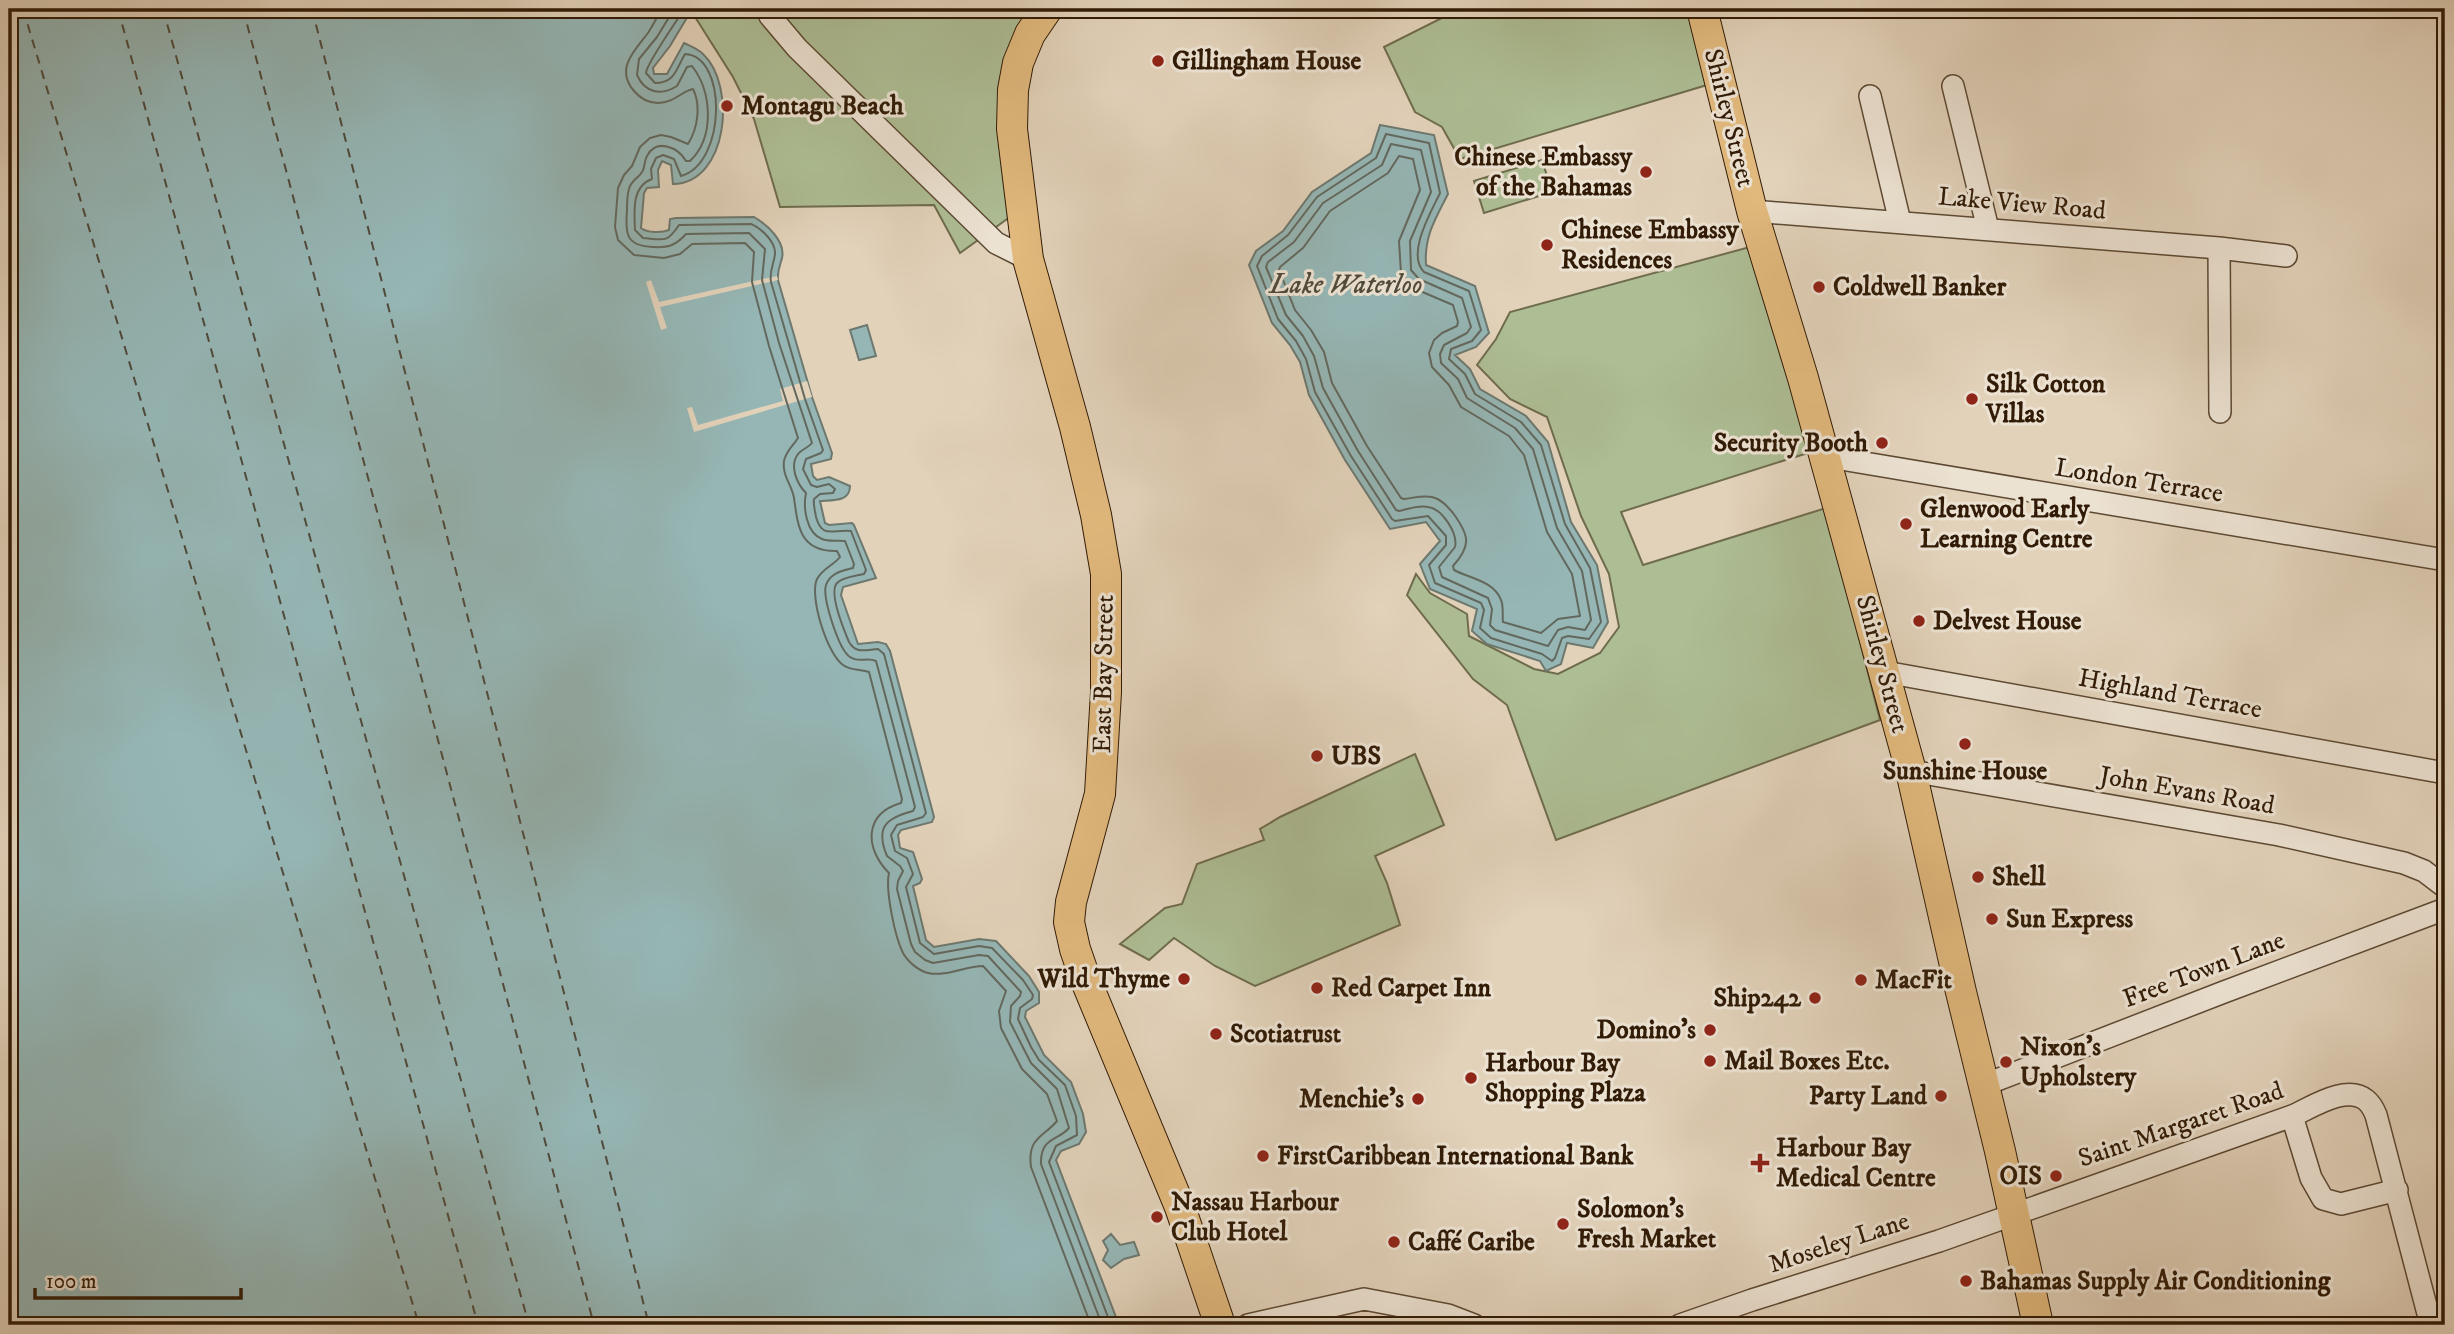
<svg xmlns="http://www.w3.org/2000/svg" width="2454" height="1334" font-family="'IM FELL DW Pica',serif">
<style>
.green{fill:#adbd94;stroke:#6f6c4d;stroke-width:2}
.water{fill:#95b6b5;stroke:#6d786f;stroke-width:2}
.pier{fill:#e2d2ba}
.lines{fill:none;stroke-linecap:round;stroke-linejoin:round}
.shore{stroke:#63685e;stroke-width:2}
.ferry{stroke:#4f4a3b;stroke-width:2;stroke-dasharray:9 7;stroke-linecap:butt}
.minor-casing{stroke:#5d4933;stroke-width:24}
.highway-casing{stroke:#311b06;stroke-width:32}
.minor{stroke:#ece2d2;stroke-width:21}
.highway{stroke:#e1b97d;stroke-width:30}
.poi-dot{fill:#8f2418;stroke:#ece2d2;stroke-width:2.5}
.labels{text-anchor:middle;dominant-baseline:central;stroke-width:6;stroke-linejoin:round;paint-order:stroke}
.poi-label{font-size:26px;font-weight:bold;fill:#311b06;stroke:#ece2d2;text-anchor:start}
.street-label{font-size:26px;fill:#311b06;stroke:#ece2d2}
.water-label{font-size:28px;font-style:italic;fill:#4f4a3b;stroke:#ece2d2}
</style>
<rect width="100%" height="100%" fill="#e2d2ba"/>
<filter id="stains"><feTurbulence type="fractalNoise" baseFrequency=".00286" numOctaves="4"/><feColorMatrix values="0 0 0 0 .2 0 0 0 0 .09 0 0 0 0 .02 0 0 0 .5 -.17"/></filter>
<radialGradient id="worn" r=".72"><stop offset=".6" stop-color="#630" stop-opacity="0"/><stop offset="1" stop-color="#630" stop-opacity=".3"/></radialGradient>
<!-- green -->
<path class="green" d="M690 9H1037L1011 49 1014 214 960 253 934 205 780 207 754 119 733 77Z
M1440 9H1688L1707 85 1460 159 1442 127 1415 112 1384 47 1442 18Z
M1542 160 1552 192 1484 213 1474 181Z
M1750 247 1811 452 1621 512 1643 565 1826 508 1880 720 1556 840 1507 705 1473 679 1407 595 1416 574 1430 593 1467 614 1469 636 1534 669 1558 674 1600 653 1619 627 1609 574 1581 516 1547 417 1510 399 1477 365 1496 339 1510 312Z
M1415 754 1444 825 1375 856 1387 883 1400 925 1255 986 1215 966 1174 938 1149 960 1120 944 1165 908 1182 904 1197 864 1264 840 1260 829 1280 817Z"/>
<!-- water -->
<path class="water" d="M9 9H690L691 11 670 46 653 68 654 74H667L684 43C690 46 698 49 703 54 737 86 728 183 673 184L671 165 662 161 658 170 659 187 647 188 644 193 641 228C647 233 662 233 669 230L670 219 676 218 754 217C766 224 786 241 782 258 780 266 777 271 778 280L812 397 832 453 831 459 811 464 813 476 817 480 829 477 850 486C850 502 833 500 820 501L825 523 829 525 852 523 854 525 876 578 843 587 841 595 858 644 878 642 886 644 890 651 934 817 932 822 901 830 898 835 900 848 913 852 922 879 920 883 913 886 926 940 934 947 979 939 996 941 1029 976 1039 992V1003L1026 1011 1025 1017 1044 1055 1071 1082 1083 1114 1086 1132 1079 1144 1061 1151 1056 1160 1119 1325H9Z
M1380 125 1434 135 1448 194C1435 219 1424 237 1426 265L1475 286 1489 333 1476 347 1455 355 1470 369 1480 389 1526 416 1548 442 1571 522 1597 565 1608 622 1593 648 1567 643 1561 664 1546 671 1540 661 1487 644 1472 631 1477 609 1430 589 1420 564 1440 541 1426 522 1390 529 1345 460 1309 395 1300 362 1290 345 1272 323 1249 265 1256 251 1283 231 1312 192 1371 153Z
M867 325 876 356 859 360 850 330Z
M1111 1234 1120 1245 1134 1242 1139 1255 1124 1259 1111 1268 1103 1260 1108 1250 1103 1241Z"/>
<!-- pier -->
<path class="pier" d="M777 276 778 280 660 307 667 328 661 330 646 282 651 280 659 302Z
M807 381 812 397 694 432 687 408 692 407 698 425 783 401 780 389Z"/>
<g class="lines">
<!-- shore -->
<path class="shore" d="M662 9C657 17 653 25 648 33 634 51 615 69 634 91 640 98 649 103 658 103 674 103 682 91 693 89 701 105 698 128 688 144L671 137 661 135 650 138 640 147 632 166 624 175 618 188 615 227 618 240 634 255 664 258 680 254 692 244 745 243 754 252 752 282 769 346 798 438C793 446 786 451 784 461 782 476 792 485 794 498 798 527 800 552 837 551L840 557C834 565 823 568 817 579 809 596 827 654 843 665 851 671 861 669 869 672L902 799 901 803C863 814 865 849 889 873 885 890 895 937 903 953 908 962 919 971 928 973 946 977 965 966 983 966L1006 991 999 1011 1001 1028 1022 1069 1047 1094 1057 1121C1044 1137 1027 1137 1031 1167L1091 1325
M674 9 657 37 639 59 637 75C645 93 661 96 677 86L687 67 692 66C712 92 715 137 690 161H686C678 147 656 138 647 156 644 161 645 168 642 172 639 178 631 180 629 189 627 195 627 204 627 210 625 234 626 246 653 247 669 248 676 245 686 234L749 233 765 249 762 280 779 343 812 443C808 448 802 449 798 454 789 466 797 484 806 493 803 507 806 533 822 539 829 542 837 540 845 541L854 564 853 568C842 571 830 573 826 585 822 598 839 650 850 657 858 663 868 657 876 661L915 807 913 811C886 818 875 827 887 856L900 866 903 871 898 881 897 889 911 944 915 952 925 960 933 963 979 955 988 956 1021 992 1020 996 1011 1006 1010 1022 1031 1063 1057 1089 1069 1128C1058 1141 1040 1137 1041 1164L1102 1325
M684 9C677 21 646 64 646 73L655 83C675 83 676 69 685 54 728 56 726 164 681 176L674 159 663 155 656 158 651 169 652 179C632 186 634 210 635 230L643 238C665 240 667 243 679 225L751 224C761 228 776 242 775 254 774 264 769 271 771 282L805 399 823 450 821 453 806 459 803 469 811 485 817 487 829 484 835 489 833 493 820 494 814 499C813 505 815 510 816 517 822 539 833 529 851 531L866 570 864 574C856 576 843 577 837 583 828 593 844 630 849 642 856 654 865 650 878 649L884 654 926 813 923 817 897 825 891 835 895 851 907 858 913 874 906 887 920 943 934 954 979 946 992 948 1023 980 1033 995 1032 999 1020 1008 1018 1019 1031 1047 1039 1060 1065 1085 1076 1116 1077 1135 1056 1146 1049 1162 1111 1325
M1386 134 1429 143 1440 193C1431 212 1406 254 1424 272L1469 291 1481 330 1472 341 1451 349 1449 359 1465 374 1475 394 1521 422 1541 445 1565 524 1590 568 1601 622 1589 639 1568 636 1562 638 1555 658 1552 661 1542 654 1491 638 1480 628 1484 610 1481 603 1435 583 1429 565 1446 545V536L1428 516 1395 521 1392 519 1351 456 1315 392 1306 359 1296 341 1278 319 1257 266 1262 256 1288 235 1317 197 1376 158Z
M1391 144 1421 150 1431 192 1410 241 1411 270 1419 279 1462 298 1471 327 1467 333 1444 345 1440 354 1441 363 1458 379 1467 398 1515 428 1533 449 1557 528 1582 571 1591 620 1585 630 1568 627 1558 630 1548 646 1495 630 1490 625 1492 609 1488 598 1442 577 1439 567 1455 547C1458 534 1443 509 1428 507 1419 505 1408 509 1399 511L1396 510 1358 451 1323 388 1314 356 1303 336 1286 315 1266 267 1268 262 1294 242 1323 203 1382 165Z
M1399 156 1413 159 1420 190 1399 241 1401 273 1413 288 1453 305 1458 322 1457 326 1442 333 1434 340 1429 353 1432 367 1449 385 1461 407 1509 436 1524 455 1547 532 1572 574 1580 616 1558 619 1541 633 1503 622C1502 615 1504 607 1501 600 1494 581 1469 578 1454 570L1453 566C1472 545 1469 535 1453 513 1447 506 1441 499 1432 497 1423 495 1413 498 1404 499L1401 498 1367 446 1332 383 1324 352 1311 330 1295 310 1279 270 1280 267 1303 248 1330 211 1388 173Z"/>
<!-- ferry -->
<path class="ferry" d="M23 9 419 1325
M118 9 478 1325
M163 9 529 1325
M243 9 594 1325
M312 9 649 1325"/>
<defs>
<path id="minor" d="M767 9 770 16 797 48 996 243 1028 259
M1953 86 1988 229
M1870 96 1900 222
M1752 211 2219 248 2286 256
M2219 248 2220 412
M1823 456 2445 560
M1885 672 2445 773
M1911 771 2279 835 2404 863 2424 871 2445 887
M1984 1085 2224 992 2445 909
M2292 1116 2311 1178 2323 1199 2341 1204 2397 1190
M1248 1325 1364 1299 1448 1315 1474 1325
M1680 1325 1752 1300 1939 1241 2292 1116C2311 1108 2346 1084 2366 1100 2371 1104 2374 1110 2376 1115L2431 1325"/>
<path id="highway" d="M1047 9 1030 34 1018 63 1013 90 1012 129 1028 259 1075 427 1096 515 1106 574V692L1100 794 1071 902 1069 922 1075 949 1086 981 1180 1207 1220 1325
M1702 9 1752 211 1803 378 1911 771 1961 992 2000 1151 2038 1325"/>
</defs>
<!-- minor casing -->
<use href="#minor" class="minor-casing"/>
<!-- highway casing -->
<use href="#highway" class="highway-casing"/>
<!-- minor -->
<use href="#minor" class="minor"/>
<!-- highway -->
<use href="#highway" class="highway"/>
</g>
<!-- markers -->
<g class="poi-dot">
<circle cx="1158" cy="61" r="7"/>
<circle cx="727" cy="106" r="7"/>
<circle cx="1646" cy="172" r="7"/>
<circle cx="1547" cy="245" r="7"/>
<circle cx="1819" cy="287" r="7"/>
<circle cx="1972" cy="399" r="7"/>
<circle cx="1882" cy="443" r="7"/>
<circle cx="1906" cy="524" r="7"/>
<circle cx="1919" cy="621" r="7"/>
<circle cx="1965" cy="744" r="7"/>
<circle cx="1317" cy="756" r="7"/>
<circle cx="1978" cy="877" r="7"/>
<circle cx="1992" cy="919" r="7"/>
<circle cx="1184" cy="979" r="7"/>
<circle cx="1861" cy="980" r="7"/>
<circle cx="1317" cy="988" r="7"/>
<circle cx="1815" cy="998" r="7"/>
<circle cx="1710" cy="1030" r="7"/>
<circle cx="1216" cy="1034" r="7"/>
<circle cx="1710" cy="1061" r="7"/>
<circle cx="2006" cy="1062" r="7"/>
<circle cx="1471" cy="1078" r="7"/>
<circle cx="1941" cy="1096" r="7"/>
<circle cx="1418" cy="1099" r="7"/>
<circle cx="1263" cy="1156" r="7"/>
<path d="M1756.5 1152.5h7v7h7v7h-7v7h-7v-7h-7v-7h7z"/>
<circle cx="2056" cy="1176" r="7"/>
<circle cx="1157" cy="1217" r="7"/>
<circle cx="1563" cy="1224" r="7"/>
<circle cx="1394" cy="1242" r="7"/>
<circle cx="1966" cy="1281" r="7"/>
</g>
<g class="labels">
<!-- poi labels -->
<g class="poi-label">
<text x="1172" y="61">Gillingham House</text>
<text x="741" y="106">Montagu Beach</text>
<text x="1632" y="157" text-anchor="end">Chinese Embassy<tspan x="1632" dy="30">of the Bahamas</tspan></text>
<text x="1561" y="230">Chinese Embassy<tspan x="1561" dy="30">Residences</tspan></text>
<text x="1833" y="287">Coldwell Banker</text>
<text x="1986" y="384">Silk Cotton<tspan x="1986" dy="30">Villas</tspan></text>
<text x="1868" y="443" text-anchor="end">Security Booth</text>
<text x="1920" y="509">Glenwood Early<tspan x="1920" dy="30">Learning Centre</tspan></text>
<text x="1933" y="621">Delvest House</text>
<text x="1331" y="756">UBS</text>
<text x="1965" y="771" text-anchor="middle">Sunshine House</text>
<text x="1992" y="877">Shell</text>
<text x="2006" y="919">Sun Express</text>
<text x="1170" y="979" text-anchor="end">Wild Thyme</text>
<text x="1875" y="980">MacFit</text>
<text x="1331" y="988">Red Carpet Inn</text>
<text x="1801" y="998" text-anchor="end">Ship242</text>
<text x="1696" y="1030" text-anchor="end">Domino's</text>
<text x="1230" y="1034">Scotiatrust</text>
<text x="2020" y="1047">Nixon's<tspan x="2020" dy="30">Upholstery</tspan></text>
<text x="1724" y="1061">Mail Boxes Etc.</text>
<text x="1485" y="1063">Harbour Bay<tspan x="1485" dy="30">Shopping Plaza</tspan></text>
<text x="1927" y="1096" text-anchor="end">Party Land</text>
<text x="1404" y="1099" text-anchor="end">Menchie's</text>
<text x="1776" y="1148">Harbour Bay<tspan x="1776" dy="30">Medical Centre</tspan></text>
<text x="1277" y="1156">FirstCaribbean International Bank</text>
<text x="2042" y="1176" text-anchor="end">OIS</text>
<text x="1171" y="1202">Nassau Harbour<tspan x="1171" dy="30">Club Hotel</tspan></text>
<text x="1577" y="1209">Solomon's<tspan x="1577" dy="30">Fresh Market</tspan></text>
<text x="1408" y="1242">Caffé Caribe</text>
<text x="1980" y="1281">Bahamas Supply Air Conditioning</text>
</g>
<!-- street labels -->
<g class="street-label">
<text transform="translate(1729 118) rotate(76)">Shirley Street</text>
<text transform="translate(2022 204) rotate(5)">Lake View Road</text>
<text transform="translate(2139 481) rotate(9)">London Terrace</text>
<text transform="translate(1882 664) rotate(75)">Shirley Street</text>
<text transform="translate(1104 674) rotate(-89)">East Bay Street</text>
<text transform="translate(2170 694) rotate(10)">Highland Terrace</text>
<text transform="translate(2187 791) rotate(10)">John Evans Road</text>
<text transform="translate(2204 970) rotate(-21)">Free Town Lane</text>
<text transform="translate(2181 1125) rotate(-19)">Saint Margaret Road</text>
<text transform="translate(1839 1243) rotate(-18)">Moseley Lane</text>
</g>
<!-- water labels -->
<g class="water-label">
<text x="1346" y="284">Lake Waterloo</text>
</g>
</g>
<!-- margin -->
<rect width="2454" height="1334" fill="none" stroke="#e2d2ba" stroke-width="35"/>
<rect x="10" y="10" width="2433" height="1313" fill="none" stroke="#311b06" stroke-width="3.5"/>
<rect x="18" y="18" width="2419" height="1299" fill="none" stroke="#311b06" stroke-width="2"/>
<!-- scale -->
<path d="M35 1288v10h206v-10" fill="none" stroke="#311b06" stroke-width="3.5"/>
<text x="46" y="1288" font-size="21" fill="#311b06" stroke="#ece2d2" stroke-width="5" paint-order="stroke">100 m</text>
<rect width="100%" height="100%" filter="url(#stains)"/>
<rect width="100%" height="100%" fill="url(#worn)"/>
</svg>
